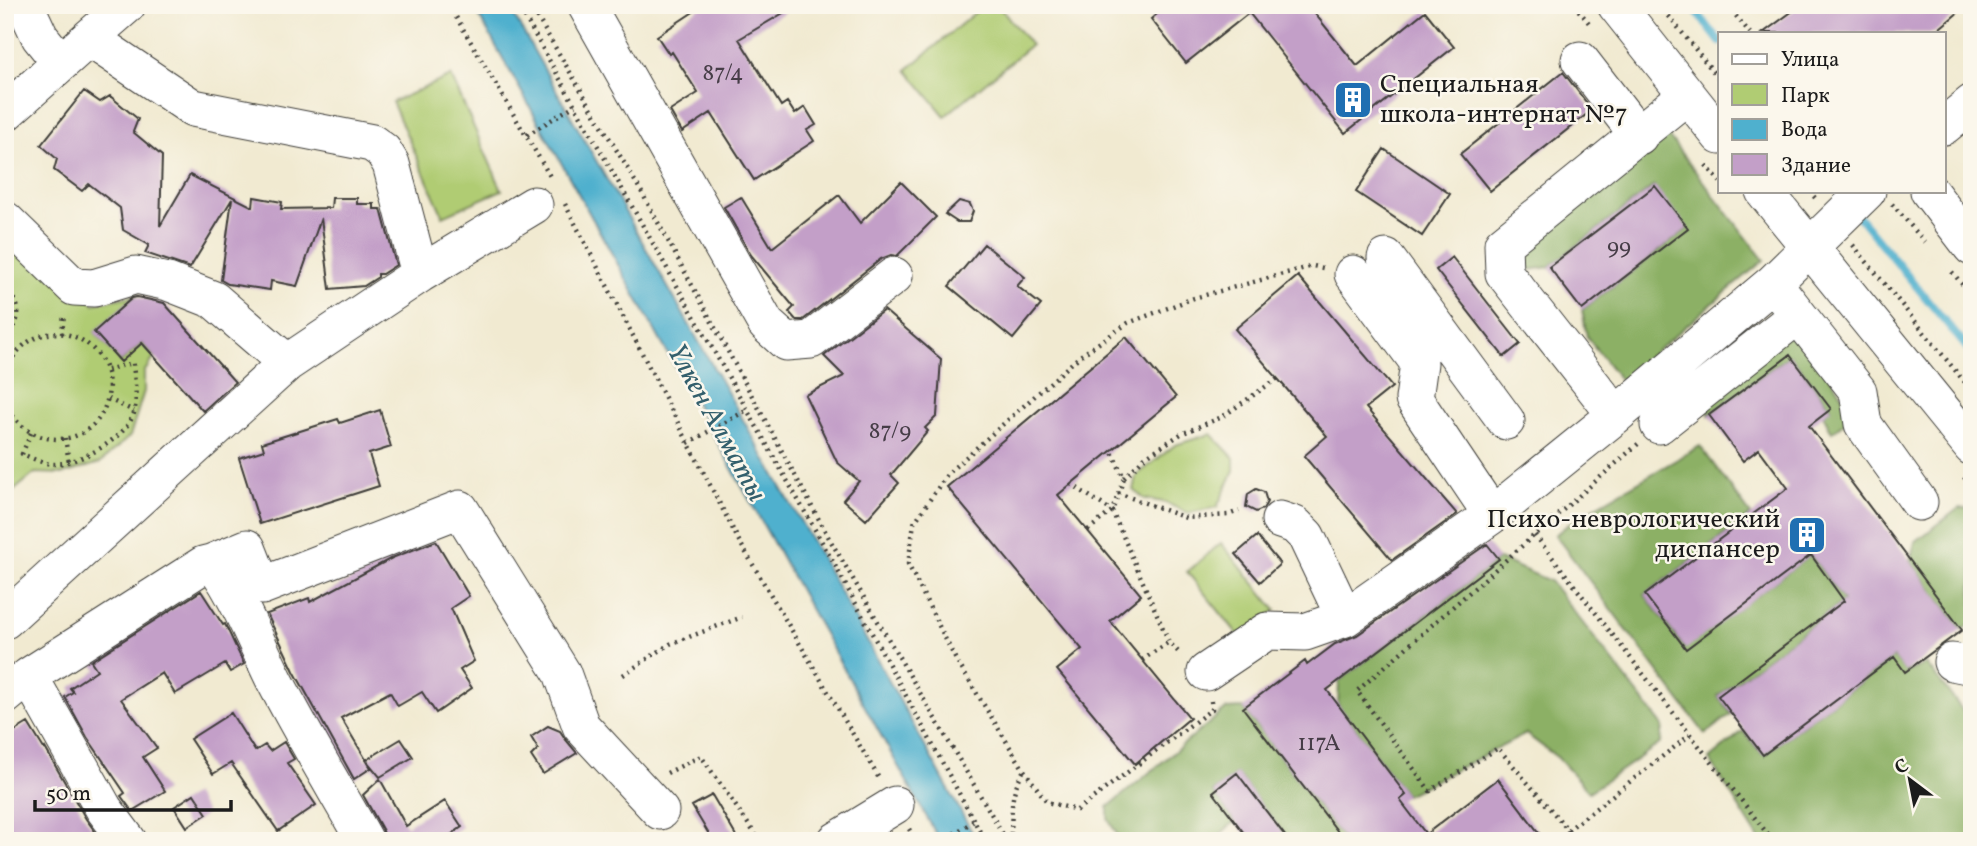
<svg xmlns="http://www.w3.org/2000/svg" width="1977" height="846" font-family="Vollkorn,serif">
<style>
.green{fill:#b0cc73;stroke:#667448;stroke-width:2}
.forest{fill:#8cb065;stroke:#546640;stroke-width:2}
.water{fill:#4fb0ce;stroke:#366675;stroke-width:2}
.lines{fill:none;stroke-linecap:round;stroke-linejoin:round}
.stream{stroke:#4fb0ce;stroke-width:8}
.building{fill:#c39fc8}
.minor-casing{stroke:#3c3b37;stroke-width:39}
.path{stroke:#3c3b37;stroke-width:4.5;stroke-dasharray:2 5;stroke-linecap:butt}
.minor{stroke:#fff;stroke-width:37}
.labels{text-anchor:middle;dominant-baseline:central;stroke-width:5;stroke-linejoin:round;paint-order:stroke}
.number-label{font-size:23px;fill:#463d47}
.poi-label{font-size:26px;fill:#1c1c1c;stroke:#fbf7ec;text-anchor:start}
.water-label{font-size:28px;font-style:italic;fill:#335f6c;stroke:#fbf7ec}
</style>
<rect width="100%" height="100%" fill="#fbf7ec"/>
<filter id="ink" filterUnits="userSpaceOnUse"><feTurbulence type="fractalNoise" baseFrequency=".0143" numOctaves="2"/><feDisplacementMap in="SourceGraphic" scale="14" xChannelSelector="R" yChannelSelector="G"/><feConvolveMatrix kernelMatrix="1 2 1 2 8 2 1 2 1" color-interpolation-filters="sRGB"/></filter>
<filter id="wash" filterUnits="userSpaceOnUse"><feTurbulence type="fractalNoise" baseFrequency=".00686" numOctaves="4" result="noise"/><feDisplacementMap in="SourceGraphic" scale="28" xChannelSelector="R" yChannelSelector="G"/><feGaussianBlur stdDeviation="1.57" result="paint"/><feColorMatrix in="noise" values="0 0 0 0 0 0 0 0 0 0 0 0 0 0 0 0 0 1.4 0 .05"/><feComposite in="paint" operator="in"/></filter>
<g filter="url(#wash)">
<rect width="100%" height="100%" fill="#f1ead1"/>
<!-- green -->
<path class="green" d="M984 5H998L1031 45 945 116 907 70Z
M451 76 502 190 443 216 392 102Z
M5 220 94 304 136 295 95 332 121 362 142 343 155 357 144 372V391L130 436 100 463 63 474 35 473 5 498Z
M1211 434 1234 458V471L1217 507 1188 513 1164 502 1145 499 1133 490 1136 476 1175 445Z
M1221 543 1276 610 1241 638 1187 572Z"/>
<!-- forest -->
<path class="forest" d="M1661 127 1764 260 1621 381 1587 337 1582 310 1687 229 1654 186 1549 267 1523 271 1525 239Z
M1797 324 1854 415 1832 432 1823 415 1831 408 1790 355 1709 415 1706 397Z
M1700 446 1751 515 1645 595 1685 648 1811 555 1844 601 1718 696 1731 714 1705 734 1555 535 1576 518Z
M1959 508 1972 509V623L1962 630 1910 561 1915 542Z
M1499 559 1550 581 1663 726 1661 743 1589 792 1558 758 1526 734 1406 795 1338 705 1339 681Z
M1894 657 1906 672 1926 664 1972 722V841H1760L1709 759 1743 731 1763 755Z
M1243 708 1345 841H1289L1237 774 1213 792 1235 821 1213 841H1121L1108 819V807L1226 709Z"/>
<!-- water -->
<path class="water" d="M473 5H508L822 559 977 841H940Z"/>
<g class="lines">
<!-- stream -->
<path class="stream" d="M1691 5 1720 42
M1856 213 1972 354"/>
</g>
<g id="blocks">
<!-- building -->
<path class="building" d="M704 5H797L739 39 781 106 787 102 795 114 805 107 816 125 807 130 814 141 754 180 711 113 682 132 670 111 698 93 672 52 669 54 657 36Z
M1168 5H1308L1357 66 1425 11 1454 47 1345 133 1249 13 1186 63 1151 19Z
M1801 5H1967L1934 33H1763Z
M1563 72 1592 110 1490 191 1460 154Z
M84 91 100 102 110 96 138 119 133 132 162 156 160 226 190 175 253 207 254 197 282 202 281 209 331 208 332 198H357V204H374V209H381L396 265 382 274H378V277L364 286 330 289 321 218 297 286 271 281 270 290 228 284 221 280 232 199 190 268 145 253 149 245 123 230 120 208 89 184 82 191 54 170 57 159 41 145Z
M1384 149 1450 194 1422 236 1356 192Z
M901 182 936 217 897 256 891 255 881 259 803 320H796L789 312 794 307 751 255 724 207 741 197 772 248 839 195 860 223Z
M1655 186 1688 228 1582 310 1549 267Z
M959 201 970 204 973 211 969 222H957L945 214Z
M984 244 1025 277 1017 286 1041 305 1013 339 949 286Z
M1452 257 1520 344 1504 357 1436 270Z
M1298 276 1392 387 1366 408 1457 514 1392 560 1304 456 1327 436 1235 329Z
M137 297 164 303 235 382 203 411 142 343 121 362 94 332 132 298Z
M884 310 941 359 937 416 925 428 928 431 891 475 899 483 866 520 843 500 859 481 837 462 805 395 844 376 824 356Z
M1126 337 1176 397 1058 495 1141 595 1110 621 1190 718 1135 764 1057 670 1082 649 947 487Z
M1790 355 1831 409 1809 426 1962 630 1905 672 1894 657 1763 755 1718 696 1844 601 1811 555 1686 649 1645 595 1788 488 1759 449 1743 461 1709 415Z
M380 410 391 447 369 454 379 486 260 524 239 458 264 450 262 443 338 419 340 423Z
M1256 489 1264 492 1267 502 1263 509 1256 512 1246 507 1248 494Z
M1257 536 1280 564 1260 582 1236 554Z
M436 541 469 596 451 608 474 661 460 670 472 688 436 713 422 692 398 706 390 692 341 718 371 768 354 779 294 671 267 614 309 598 310 602 392 558Z
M1487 544 1499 559 1327 690 1406 795 1400 800 1426 834 1498 779 1545 841H1345L1243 708 1305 661 1307 665 1335 644 1357 635Z
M201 591 223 625 225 624 244 664 230 672 225 664 175 694 162 673 121 699 157 748 143 757 165 791 132 811 121 796 125 793 87 737 65 697 73 692 70 688 97 670 91 661Z
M231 713 255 751 265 745 270 751 284 742 294 759 287 763 316 805 278 831 231 763 213 774 190 739Z
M28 723 44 749 45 748 86 819 102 841H5V737Z
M548 726 560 731 566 740 577 753 543 774 531 756 538 749 531 737Z
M401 739 413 757 380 777 366 760Z
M1237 773 1289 841H1250L1235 821 1213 792Z
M380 779 406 826 445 801 462 827 442 841H386L383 831 363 795Z
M194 794 207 814 187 827 174 807Z
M712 795 739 841H713L692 806Z"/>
</g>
</g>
<g filter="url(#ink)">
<use href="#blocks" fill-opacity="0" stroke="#3c3b37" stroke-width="2"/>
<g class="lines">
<defs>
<path id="minor" d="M25 5 40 37 61 63
M586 5 766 324 786 342 811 340 894 276
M1616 5 1720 136
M89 38 127 5
M1580 60 1639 136
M5 113 89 38 193 108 372 143 383 151 391 164 420 274
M1944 126 1972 103
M1764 191 1972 447
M1929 191 1972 247
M5 220 74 287 94 288 136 275 168 282 214 300 287 363
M1386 258 1506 421
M1353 274 1419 363 1414 399 1492 515
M1773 283 1858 391 1863 424 1919 502
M1616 415 1504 273 1503 244 1687 95
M1659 425 1798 315
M1280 520 1295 525 1306 536 1345 618
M211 563 247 548 262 586 460 509 562 673 581 726 660 811
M5 620 287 363 420 274 534 205
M1952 662 1972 666
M1206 672 1267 631 1305 632 1345 618 1492 515 1616 415 1773 283 1867 191
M29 676 104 809 128 841
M5 696 29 676 203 565 211 563C231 578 261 654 275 681 303 735 335 788 365 841
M836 841 895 805"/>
</defs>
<!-- minor casing -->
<use href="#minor" class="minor-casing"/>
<!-- path -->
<path class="path" d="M449 5 551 178
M518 5 831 558 985 841
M530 5 641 191 829 538 1007 841
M1574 5 1589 23
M1660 5 1720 80
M1727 5 1750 33
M527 135 575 105
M1706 165 1720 182
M1809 191 1817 200
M565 204 739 541 880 780
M1892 204 1925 242
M1853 245 1972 391
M1952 272 1972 296
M5 288C21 301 24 322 5 334
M62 334 64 314
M5 376C7 365 13 356 21 348 63 308 127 356 104 409 99 422 86 433 72 437 43 445 13 428 5 399
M108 399 134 411
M31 433 22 454C32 458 43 464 54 464 80 463 119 442 132 418 139 406 134 377 133 363L107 370
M65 438 69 462
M688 443 747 410
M1638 444 1357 691 1430 791 1498 748 1568 830 1690 735
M1964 477 1972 487
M1124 478 1145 457 1181 434 1222 417 1278 378
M1071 484 1112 511 1169 642 1181 655
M1118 493 1186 518 1228 515 1239 511
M1088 530 1112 511 1124 478 1111 450
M1535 535 1773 841
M1142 660 1169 642
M623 675 670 644 742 617
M1211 701 1212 709 1077 810 1047 802 1024 770 955 658 908 564 914 523 948 473 1080 356 1128 323 1194 298 1313 266 1323 268
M667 773 701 756 760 841
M909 829 916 841
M1568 830 1570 841
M942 841 974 821
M1010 841C1014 810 1007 799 1024 770"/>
<!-- minor -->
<use href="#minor" class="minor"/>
</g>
</g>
<!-- icons -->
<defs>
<symbol id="building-square" viewBox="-11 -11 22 22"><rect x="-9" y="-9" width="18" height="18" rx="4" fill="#1f6fb2" stroke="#fbf7ec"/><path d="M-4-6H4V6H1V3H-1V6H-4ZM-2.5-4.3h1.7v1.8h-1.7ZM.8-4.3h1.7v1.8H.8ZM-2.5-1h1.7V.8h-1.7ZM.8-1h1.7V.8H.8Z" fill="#fff"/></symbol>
</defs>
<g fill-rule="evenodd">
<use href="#building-square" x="1331" y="78" width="44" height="44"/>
<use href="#building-square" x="1785" y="513" width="44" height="44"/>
</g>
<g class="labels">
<!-- number labels -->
<g class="number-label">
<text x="723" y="74">87/4</text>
<text x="1619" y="248">99</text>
<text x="890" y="432">87/9</text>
<text x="1319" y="744">117А</text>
</g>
<!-- poi labels -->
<g class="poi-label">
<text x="1380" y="85">Специальная<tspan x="1380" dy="30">школа-интернат №7</tspan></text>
<text x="1780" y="520" text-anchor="end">Психо-неврологический<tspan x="1780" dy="30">диспансер</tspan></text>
</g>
<!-- water labels -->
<g class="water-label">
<text transform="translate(716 423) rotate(61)">Үлкен Алматы</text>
</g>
</g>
<!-- margin -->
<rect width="1977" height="846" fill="none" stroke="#fbf7ec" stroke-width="28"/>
<!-- legend -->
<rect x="1718" y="32" width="228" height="161" fill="#fbf7ec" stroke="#a29f99" stroke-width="2"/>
<rect x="1732" y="54" width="35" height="10" fill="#ffffff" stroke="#a29f99" stroke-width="2"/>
<text x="1781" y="66" font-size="21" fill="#1c1c1c">Улица</text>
<rect x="1732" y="84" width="35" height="21" fill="#b0cc73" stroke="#a29f99" stroke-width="2"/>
<text x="1781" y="102" font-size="21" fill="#1c1c1c">Парк</text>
<rect x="1732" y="119" width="35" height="21" fill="#4fb0ce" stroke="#a29f99" stroke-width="2"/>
<text x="1781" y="136" font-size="21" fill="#1c1c1c">Вода</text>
<rect x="1732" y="154" width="35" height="21" fill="#c39fc8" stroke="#a29f99" stroke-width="2"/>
<text x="1781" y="172" font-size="21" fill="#1c1c1c">Здание</text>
<!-- north arrow -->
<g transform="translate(1910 780) rotate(328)" stroke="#fbf7ec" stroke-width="5" paint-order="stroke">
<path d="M0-5L12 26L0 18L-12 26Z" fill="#1c1c1c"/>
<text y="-10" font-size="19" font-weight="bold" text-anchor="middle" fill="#1c1c1c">С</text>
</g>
<!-- scale -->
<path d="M35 800v10h196v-10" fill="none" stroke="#1c1c1c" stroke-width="3.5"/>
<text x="46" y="800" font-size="21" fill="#1c1c1c" stroke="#fbf7ec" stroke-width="5" paint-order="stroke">50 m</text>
</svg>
